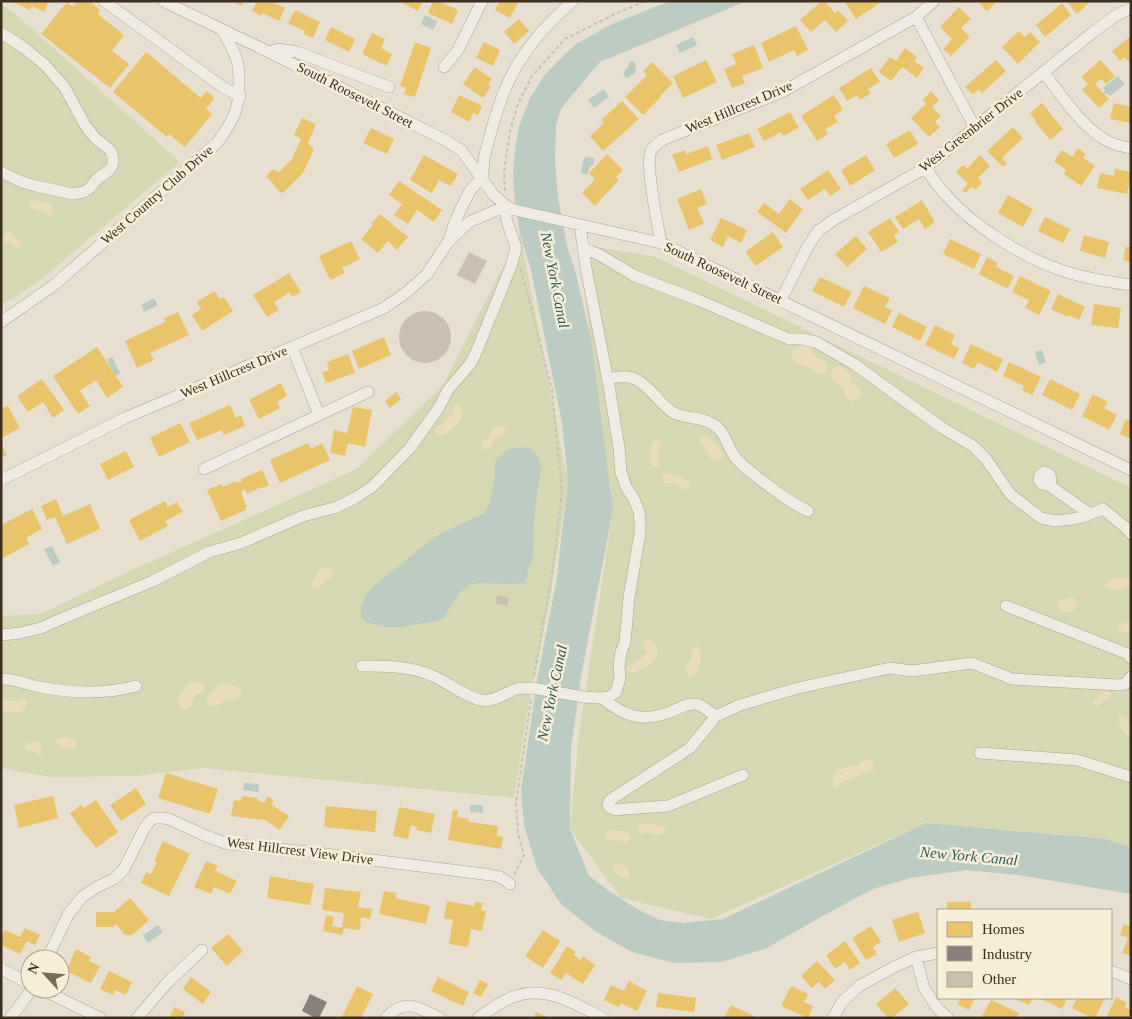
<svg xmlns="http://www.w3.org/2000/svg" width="1132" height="1019" font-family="'Times New Roman',serif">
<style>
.green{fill:#d6d7b3}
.sand{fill:#eadcb9}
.water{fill:#bcccc2}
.homes{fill:#e9c46a}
.industry{fill:#8a817c}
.building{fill:#cbbfb2}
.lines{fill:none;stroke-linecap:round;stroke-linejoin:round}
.minor-casing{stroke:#ada599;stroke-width:12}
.path{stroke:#c8c2b9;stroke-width:2;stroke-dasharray:4 2.5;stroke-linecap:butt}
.minor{stroke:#efebe3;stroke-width:11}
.minor-bridge-casing{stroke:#ada599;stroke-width:12;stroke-linecap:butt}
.minor-bridge{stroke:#efebe3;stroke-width:11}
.labels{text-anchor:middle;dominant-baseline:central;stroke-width:5;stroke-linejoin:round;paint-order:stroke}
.street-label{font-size:14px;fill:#3d2e20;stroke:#f7eed8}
.water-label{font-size:15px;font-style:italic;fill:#2f5d5a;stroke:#f7eed8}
</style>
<rect width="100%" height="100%" fill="#e7e0d1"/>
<!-- green -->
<path class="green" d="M1 5 11 10 180 162 39 281 1 306Z
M520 234 568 482 551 594 527 713 514 798 202 768 135 776 51 777 1 768V616L41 614 130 571 357 469 443 385Z
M578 244 656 257 1131 488V848L1107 839 926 823 711 919 621 898 570 829 579 734 613 510Z"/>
<!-- sand -->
<path class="sand" d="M34 200 41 203 48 202 52 205 53 209 51 215 48 216 42 211 33 209 29 206V202Z
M9 231 22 244 20 249 15 248 11 243 4 241 3 237 6 235V232Z
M800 345C809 344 812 351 817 358L824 360 828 365C824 384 813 369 806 366 803 365 800 365 798 364 787 359 792 350 800 345Z
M838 366C847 367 850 374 852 383 864 388 866 399 851 401 844 398 845 394 843 388L830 378 833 369Z
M456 405H459C461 408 463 409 463 413 463 421 450 432 443 435L437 434 435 432V429L438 426 444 424 445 419 453 414V409Z
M499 426 504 427 505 431 503 436H497L492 443 490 449 487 450 483 449 481 443 489 436 495 427Z
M704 435C712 438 721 447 723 456 720 460 716 462 711 459L699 440Z
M657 438 661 444C656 453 661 459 658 467H653C647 458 649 445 657 438Z
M666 473H669L676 477 683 478 691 483 690 488C682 493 683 486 676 484 672 483 668 484 664 483L662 479C662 476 663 474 666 473Z
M322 567C326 567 331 568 334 571 332 579 331 577 325 581 322 584 321 587 318 590L315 589 312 587V582Z
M1116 577 1122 579 1127 577 1130 578 1131 585 1122 590 1107 589 1105 588V584Z
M1071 598H1074L1077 602 1073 612H1064L1057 607C1056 598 1065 600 1071 598Z
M1126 622 1131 623V632L1125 633 1117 629 1118 625Z
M649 639C661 646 660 655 651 664 647 668 646 670 640 669L636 672 632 673 628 671 627 667 639 660 646 654C647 649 644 647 643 642L644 640Z
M695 646C701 648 700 649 701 655 701 663 700 668 695 675L688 676 685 670 691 658 693 648Z
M193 682H202L205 686C205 693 198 692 194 697 191 703 192 711 182 709 172 696 183 695 187 684Z
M222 683 238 687 242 692 241 696 236 700 227 699 217 706H211C201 697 209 695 215 689 218 687 219 684 222 683Z
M1106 690 1111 693V697L1102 701 1098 706H1095L1093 703 1094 700Z
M1 699C10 702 16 701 25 699L27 702C25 714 21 713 10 712 8 711 4 712 1 713Z
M1120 715C1131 718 1131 729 1131 738 1124 734 1119 725 1118 718Z
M66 737C70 737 76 740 77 745L75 748 72 749 68 747 62 748 55 742 57 739Z
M35 741 39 742 42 752 39 755 32 751 27 750 25 748 26 743H32Z
M866 759 872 761 874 765 873 770 870 772 861 773 854 779 844 780 837 788 833 787 832 784 836 771 839 769H843L849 765 857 766 862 761Z
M652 823 665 828V831C656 842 652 828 643 834L638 832 637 829 639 825Z
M611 830 625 831 630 836V839C625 844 622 842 617 840 611 840 607 844 605 835L607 831Z
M617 863 621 864 629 871V877L628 878H622L615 872 613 866Z"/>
<!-- water -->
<path class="water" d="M670 1H747L600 62 564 105 560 112 556 125 555 161 558 198 567 246 576 274 591 339 613 510 581 676 571 750 570 829 589 876 612 893 637 909 660 920 685 923 723 919 926 823 1107 839 1131 848V894L1018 875 967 870 910 878 873 889 819 918 767 948 722 962 674 963 632 952 595 931 561 904 537 868 524 825 521 790 538 675 556 583 568 482 562 423 531 270 520 234 514 193 513 171 516 143 519 126 530 98 544 76 557 62 576 44 612 24Z
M425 15 437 21 433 30 421 24Z
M693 37 697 45 680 53 676 45Z
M633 61C637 65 636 70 635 74L631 75 629 78 625 77 623 73 628 67 629 62Z
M1118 76 1125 84 1110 96 1108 94H1106L1104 92 1105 90 1103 88Z
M604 89 609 97 594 108 588 100Z
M586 156 590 158H594V164L590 167 587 175 581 173 583 161Z
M154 298 158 305 144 312 141 305Z
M1042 350 1046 362 1039 365 1035 352Z
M112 357 120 373 115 376 107 360Z
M519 447 529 448 538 456 541 466 534 520 533 557 529 567 526 583 511 584 479 583 469 585 460 593 451 606 445 617 437 621 399 627H384L366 622 361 616V607L367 593 381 580 436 536 485 513 489 504 493 489 495 477 494 469 496 460 507 450Z
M52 546 60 562 53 566 44 549Z
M244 783 259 784 258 792 243 790Z
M470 805H483V813L470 812Z
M158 925 163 932 148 943 143 935Z"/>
<!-- homes -->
<path class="homes" d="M11 1H49L44 12 32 6 30 10Z
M77 1H89L100 10 98 14 124 35 112 51 129 64 110 88 41 34 67 2 73 7Z
M231 1H244L242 6Z
M257 1H276L275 3 285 8 279 21 262 13 261 16 252 11Z
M399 1H423L418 11Z
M433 1H438L458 10 452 24 428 13Z
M500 1H519L510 18 495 10Z
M822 1H825L835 13 838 10 848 21 836 32 825 20 811 32 800 20Z
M844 1H883L856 19Z
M977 1H997L987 11Z
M1066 1H1091L1077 14Z
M1062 3 1071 15 1045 37 1036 25Z
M959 7 971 19 961 28 970 37 951 56 943 49 952 39 940 27Z
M295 10 320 22 313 38 304 34 305 31 288 23Z
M519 19 529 31 514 44 504 32Z
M796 26 808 50 797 56 794 50 769 62 761 43Z
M331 27 355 39 349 52 325 40Z
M1019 31 1025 37 1030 32 1040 42 1018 64 1002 47Z
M372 33 385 39 381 48 392 54 386 66 362 54Z
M1131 36V65L1125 57 1120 61 1112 51Z
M415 42 431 48 415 97 404 94 406 88 400 86Z
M484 42 500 50 493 66 476 58Z
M754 45 763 68 742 76 745 83 732 88 724 69 736 64 732 54Z
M905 48 917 57 914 61 924 68 917 78 902 67 891 81 879 72 890 57 896 61Z
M146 52 201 98 206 91 215 98 206 109 212 114 185 147 169 134 167 137 113 92Z
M706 60 717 82 683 98 673 76Z
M996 60 1006 71 982 93 979 89 973 95 965 87Z
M1100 60 1115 76 1106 84 1101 79 1095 84 1109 99 1099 108 1082 90 1088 84 1081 77Z
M652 62 673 83 660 96 661 97 643 115 625 97 647 75 643 71Z
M475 67 492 79 488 85 491 87 483 98 463 84Z
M871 68 880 82 868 89 871 93 860 100 857 95 847 101 839 88Z
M931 91 939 100 932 107 941 116 935 122 940 127 929 137 911 118 926 104 923 100Z
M459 95 482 106 478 115 473 113 469 122 451 112Z
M834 95 843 110 834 116 838 122 825 129 828 134 817 141 801 116Z
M622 101 639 119 603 151 590 136 604 123 601 120Z
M1042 103 1063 129 1050 140 1035 122 1036 121 1030 113Z
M1114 103 1131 107V123L1110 119Z
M790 112 799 128 783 136 781 132 764 141 757 129Z
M302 118 316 124 308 143 314 149 303 173 283 193 280 192 266 176 273 169 279 172 292 159 301 139 294 135Z
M1013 127 1023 138 1002 158 1007 164 1003 167 987 151Z
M371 128 394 139 387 154 363 143Z
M910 130 918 144 894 158 886 144Z
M749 133 755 147 722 160 716 145Z
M708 146 712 159 679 172 672 155 685 150 686 154Z
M1078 148 1086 154 1083 158 1095 166 1081 186 1064 174 1066 170 1054 161 1062 150 1072 157Z
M607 154 623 170 616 177 619 180 595 206 582 193 595 179 589 173Z
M424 155 458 174 451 186 439 180 432 193 410 180Z
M866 155 875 170 850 186 841 170Z
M980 155 990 166 978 178 982 183 975 190 972 187 965 193 962 190 968 184 956 172 963 165 967 169Z
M1115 169 1131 172 1127 194 1097 188 1100 173 1114 176Z
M828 170 841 189 830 196 825 189 808 200 800 189Z
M399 181 442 210 434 222 417 210 408 224 394 215 402 204 389 195Z
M701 189 707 204 697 208 704 223 689 230 677 199Z
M1008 195 1033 209 1023 227 998 213Z
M790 199 803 209 786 233 757 212 764 203 779 214Z
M922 200 935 222 925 229 919 219 903 229 895 217Z
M380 214 408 237 397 250 388 241 378 253 361 239 373 225 371 224Z
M1045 217 1070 229 1063 243 1038 231Z
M721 218 747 230 741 243 728 236 723 247 710 240Z
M890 218 899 232 894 235 898 242 881 252 868 232Z
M773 232 783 247 756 266 745 252Z
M1084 235 1109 242 1105 258 1080 251Z
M856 236 867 249 847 267 835 254Z
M950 239 981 254 974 269 943 254Z
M351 241 360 259 342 268 345 273 330 280 319 256Z
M1126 247H1131V262L1123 260Z
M987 257 998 263 996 267 1014 276 1008 289 979 274Z
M289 273 301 292 292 297 290 292 274 302 279 310 267 317 253 295Z
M1020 276 1051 291 1039 315 1025 308 1029 300 1012 292Z
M820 277 852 292 844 307 812 291Z
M864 286 890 298 885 307 892 311 885 324 853 308Z
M214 291 220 299 224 297 233 311 202 331 192 315 201 309 197 302Z
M1058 294 1085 307 1079 320 1069 315 1068 317 1051 309Z
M1094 304 1121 308 1118 328 1091 325Z
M178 312 189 335 150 353 154 360 137 368 125 341 165 322 164 318Z
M899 313 927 327 920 341 892 327Z
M935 325 955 335 951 344 959 348 954 359 925 345Z
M384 337 391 355 359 369 352 351Z
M971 344 1003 359 997 372 978 362 974 369 962 363Z
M97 347 123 387 107 398 96 380 80 391 90 406 78 414 53 376Z
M348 354 355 373 326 383 322 372 329 370 327 362Z
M1009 362 1041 377 1032 395 1022 390 1024 386 1003 376Z
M42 379 64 410 53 418 43 402 28 412 17 396Z
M1050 379 1080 394 1072 410 1042 395Z
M281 383 287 396 277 402 280 408 259 419 249 400Z
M396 392 401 399 390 408 385 401Z
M1093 394 1108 402 1104 408 1117 415 1109 430 1082 416Z
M230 405 236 418 241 415 245 426 224 435 222 430 197 440 189 423Z
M8 406 20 428 1 438V409Z
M353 407 372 410 365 447 348 443 345 456 330 453 334 430 347 433Z
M1126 419 1131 421V439L1120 434Z
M180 423 190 442 159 457 150 438Z
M308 443 311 449 322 443 330 460 280 483 270 460Z
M1 444 7 455 1 458Z
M126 451 134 467 108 480 100 464Z
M262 470 269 485 262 488 261 487 247 494 245 490 241 492 247 507 245 508 246 510 221 521 207 490 222 484 223 487 235 481 236 483 242 481 241 479Z
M56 499 63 516 90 504 100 529 67 544 55 517 47 520 41 506Z
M165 501 168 507 177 502 183 512 165 521 168 526 140 541 129 520Z
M32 509 42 529 26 538 29 544 1 559V525Z
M166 773 218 789 210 814 158 798Z
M136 788 146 804 121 821 110 805Z
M53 796 58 818 19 828 14 805Z
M243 796 256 798 261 802H265L268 796 273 800 272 805 289 816 280 830 265 820 231 816 234 801 235 800 240 801Z
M96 800 118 832 96 848 87 836H86L70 813 81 805 84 808Z
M326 806 377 811 375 832 324 827Z
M399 807 435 814 431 833 416 830 417 827 411 825 408 839 393 836Z
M453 810H458L457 817 469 819V822L498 826 497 836 503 837 501 849 448 840Z
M163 841 190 854 169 896 141 883 146 872 151 874 157 862 154 861Z
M206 861 218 866 215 871 237 881 230 894 214 887 211 894 194 887Z
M270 876 314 884 310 905 267 898Z
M325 888 361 892 358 907 372 909 370 919 361 917 360 930 342 928 344 913 322 910Z
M384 891 396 893 395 898 430 906 426 924 379 914Z
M130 898 149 920 132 935H125L116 924 113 927H96V912H114Z
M447 901 474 906 475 902 483 903 481 910 486 911 482 931 471 929 468 947 449 944 453 920 444 918Z
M947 902H971V910H947Z
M918 912 925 933 899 942 892 920Z
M326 915 334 917 332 926 344 928 342 935 323 931Z
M1124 924 1131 927V956L1122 953 1128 938 1120 935Z
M871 926 881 942 873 947 877 954 866 960 852 938Z
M25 928 40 935 35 945 27 941 20 954 1 945V937L5 930 20 937Z
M543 930 560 941 543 968 525 956Z
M228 934 243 951 227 966 211 948Z
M845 941 860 963 850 970 845 962 835 969 826 955Z
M567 946 576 952 574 955 580 960 583 956 595 965 583 984 566 973 561 980 550 973Z
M76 949 91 957 89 961 100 966 91 983 66 971Z
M817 961 835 980 825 989 819 982 812 988 801 976Z
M109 971 132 982 126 995 115 990 113 995 100 989Z
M191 977 211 992 203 1004 183 989Z
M438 977 469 992 463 1006 431 991Z
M480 980 488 984 481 997 473 993Z
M629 981 647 991 637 1011 621 1003 619 1007 604 1000 611 985 624 991Z
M357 986 373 994 361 1018H343L342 1017Z
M791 986 808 994 804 1002 813 1006 808 1018 781 1006Z
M895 988 909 1004 892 1018H888L876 1004Z
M658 993 696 998 694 1012 656 1007Z
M1116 997 1127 1003 1125 1007 1131 1010 1128 1018H1106Z
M956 998H975L969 1010 957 1004 960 1000Z
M1014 998H1033L1029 1005Z
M1039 998H1067L1062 1009Z
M1077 998H1105L1095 1018H1092L1072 1008Z
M991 1000 1019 1013 1017 1018H985L982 1016Z
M731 1005 754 1016 753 1018H724Z
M174 1007 185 1012 182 1018H169Z
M536 1012 549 1018H534Z"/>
<!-- industry -->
<path class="industry" d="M310 994 327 1002 319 1018H315L302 1011Z"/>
<!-- building -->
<path class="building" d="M469 252 487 261 475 284 457 275Z
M399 337a26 26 0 1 1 52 0a26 26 0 1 1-52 0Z
M497 595 509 598 507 606 496 604Z"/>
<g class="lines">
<defs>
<path id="minor" d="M104 1 224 88 240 96
M163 1 269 52 445 140 461 150 493 194 506 206 515 210 661 243 1131 470
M916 17 975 128
M1 33 23 47 45 65 65 88 85 125 95 138 110 150 113 157V163L111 168 108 171 96 180 90 188 84 192 73 194 36 186 22 182 1 172
M269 52 278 49 297 52 389 87
M444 67 458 50 482 1
M1043 72C1060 93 1079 123 1101 137 1110 144 1120 146 1131 148
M925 168C932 177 938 187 946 195 974 227 1027 260 1067 272 1088 279 1109 282 1131 285
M580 225 586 268 609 386 619 448 621 472 626 487 634 499 639 512 640 520V533L629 597 625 642 621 652 619 666 620 678 616 692 609 697 600 698 584 697
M449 240C454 223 461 207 470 191 473 186 480 182 482 177 484 170 483 161 485 154 491 131 497 107 507 85 521 53 546 24 573 1
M661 243C658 226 645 164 651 151 653 147 658 143 662 140L782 92 916 17 934 1
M583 248 598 254 635 276 698 300 789 339H802L816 342 854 364 941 427 973 446 986 459 1010 494 1041 518 1056 521 1072 519 1082 517 1103 509 1125 527 1131 534
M781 300 807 248 818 231 835 219 925 168 1092 33 1115 16 1131 8
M1 322 54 285 217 143C233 121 240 109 239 81 239 74 239 65 236 58 233 48 227 39 222 30
M292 347 319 415
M607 379C617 377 628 375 637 380 652 388 660 405 674 413 689 420 708 416 720 430 726 437 729 449 735 457 740 464 750 471 757 477 774 490 789 502 808 511
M204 469 368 392
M1 480 125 418 384 308 407 292 427 274 448 242 469 222 506 206V218L516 248 511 266 475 355 470 364 448 390 438 409 410 448 372 487 355 498 337 507 303 516 241 543 209 552 153 581 61 619 41 628 20 633 1 635
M1050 486 1042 484 1039 480 1040 475 1044 472 1050 475 1051 480 1050 486 1090 514
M1006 606 1128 654 1131 658
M362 666C386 666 411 666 433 676 449 683 465 697 481 700 493 703 506 692 517 689 522 688 527 688 532 688
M1 679C15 679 23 683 35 686 68 693 103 695 136 686
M602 698C624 716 643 723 670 712 680 708 686 703 696 704 703 705 710 713 716 716L690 748 610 800 608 805C612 810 617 811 624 809L668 806 743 775
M716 716 740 705 798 688 890 668 912 671 972 663 1012 679 1118 685 1125 684 1131 677
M980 753 1077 760 1131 777
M916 957 924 988 938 1009 948 1018
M47 959 68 915 82 897 97 887 114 879 124 869 144 829 149 822 154 818H163L169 819 206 836 228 844 309 852 491 875 500 877 510 884
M1 969 30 984
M1111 971 1131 979
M41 989 100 1018
M10 1018 15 1012 32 989
M137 1018 167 983 202 950
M386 1018C405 997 419 1008 440 1018
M478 1018C487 1012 497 1004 508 999 544 983 571 1002 603 1018
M833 1018 842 1002 859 986 894 967 916 957 938 953"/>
</defs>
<!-- minor casing -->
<use href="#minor" class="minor-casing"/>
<!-- path -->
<path class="path" d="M505 191 504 172 510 131 518 104 532 76 565 39 613 15 646 1
M521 269 552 390 562 492 552 574 534 677
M514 875 524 855 518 833 516 803 531 699"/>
<!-- minor -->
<use href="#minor" class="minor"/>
<defs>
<path id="minor-bridge" d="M532 688 584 697"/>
</defs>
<!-- minor-bridge casing -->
<use href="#minor-bridge" class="minor-bridge-casing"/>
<!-- minor-bridge -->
<use href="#minor-bridge" class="minor-bridge"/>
</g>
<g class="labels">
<!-- street labels -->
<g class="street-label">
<text transform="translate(355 95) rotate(27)">South Roosevelt Street</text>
<text transform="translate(739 107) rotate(-23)">West Hillcrest Drive</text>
<text transform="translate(971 130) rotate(-38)">West Greenbrier Drive</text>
<text transform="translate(157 195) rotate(-41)">West Country Club Drive</text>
<text transform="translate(723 273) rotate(25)">South Roosevelt Street</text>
<text transform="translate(234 372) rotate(-23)">West Hillcrest Drive</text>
<text transform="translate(300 851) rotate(7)">West Hillcrest View Drive</text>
</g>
<!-- water labels -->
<g class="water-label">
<text transform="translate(555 280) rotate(79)">New York Canal</text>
<text transform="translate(552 693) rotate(-78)">New York Canal</text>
<text transform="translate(969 856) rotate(5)">New York Canal</text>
</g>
</g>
<!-- border -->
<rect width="1132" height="1019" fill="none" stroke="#3d2e20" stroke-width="5"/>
<!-- legend -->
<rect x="937" y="909" width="175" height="90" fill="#f7eed8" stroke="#ada18e"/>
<rect x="947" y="922" width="25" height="15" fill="#e9c46a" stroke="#ada18e"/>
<text x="982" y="934" font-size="15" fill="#3d2e20">Homes</text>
<rect x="947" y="946" width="25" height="15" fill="#8a817c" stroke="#ada18e"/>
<text x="982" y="959" font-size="15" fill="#3d2e20">Industry</text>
<rect x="947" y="972" width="25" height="15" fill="#cbbfb2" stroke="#ada18e"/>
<text x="982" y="984" font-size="15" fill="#3d2e20">Other</text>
<!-- north arrow -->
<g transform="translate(45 974) rotate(296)"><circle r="24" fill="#f7eed8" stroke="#ada18e"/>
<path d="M0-4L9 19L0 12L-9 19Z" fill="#786c5e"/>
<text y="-8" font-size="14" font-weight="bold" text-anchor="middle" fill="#3d2e20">N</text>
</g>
</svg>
